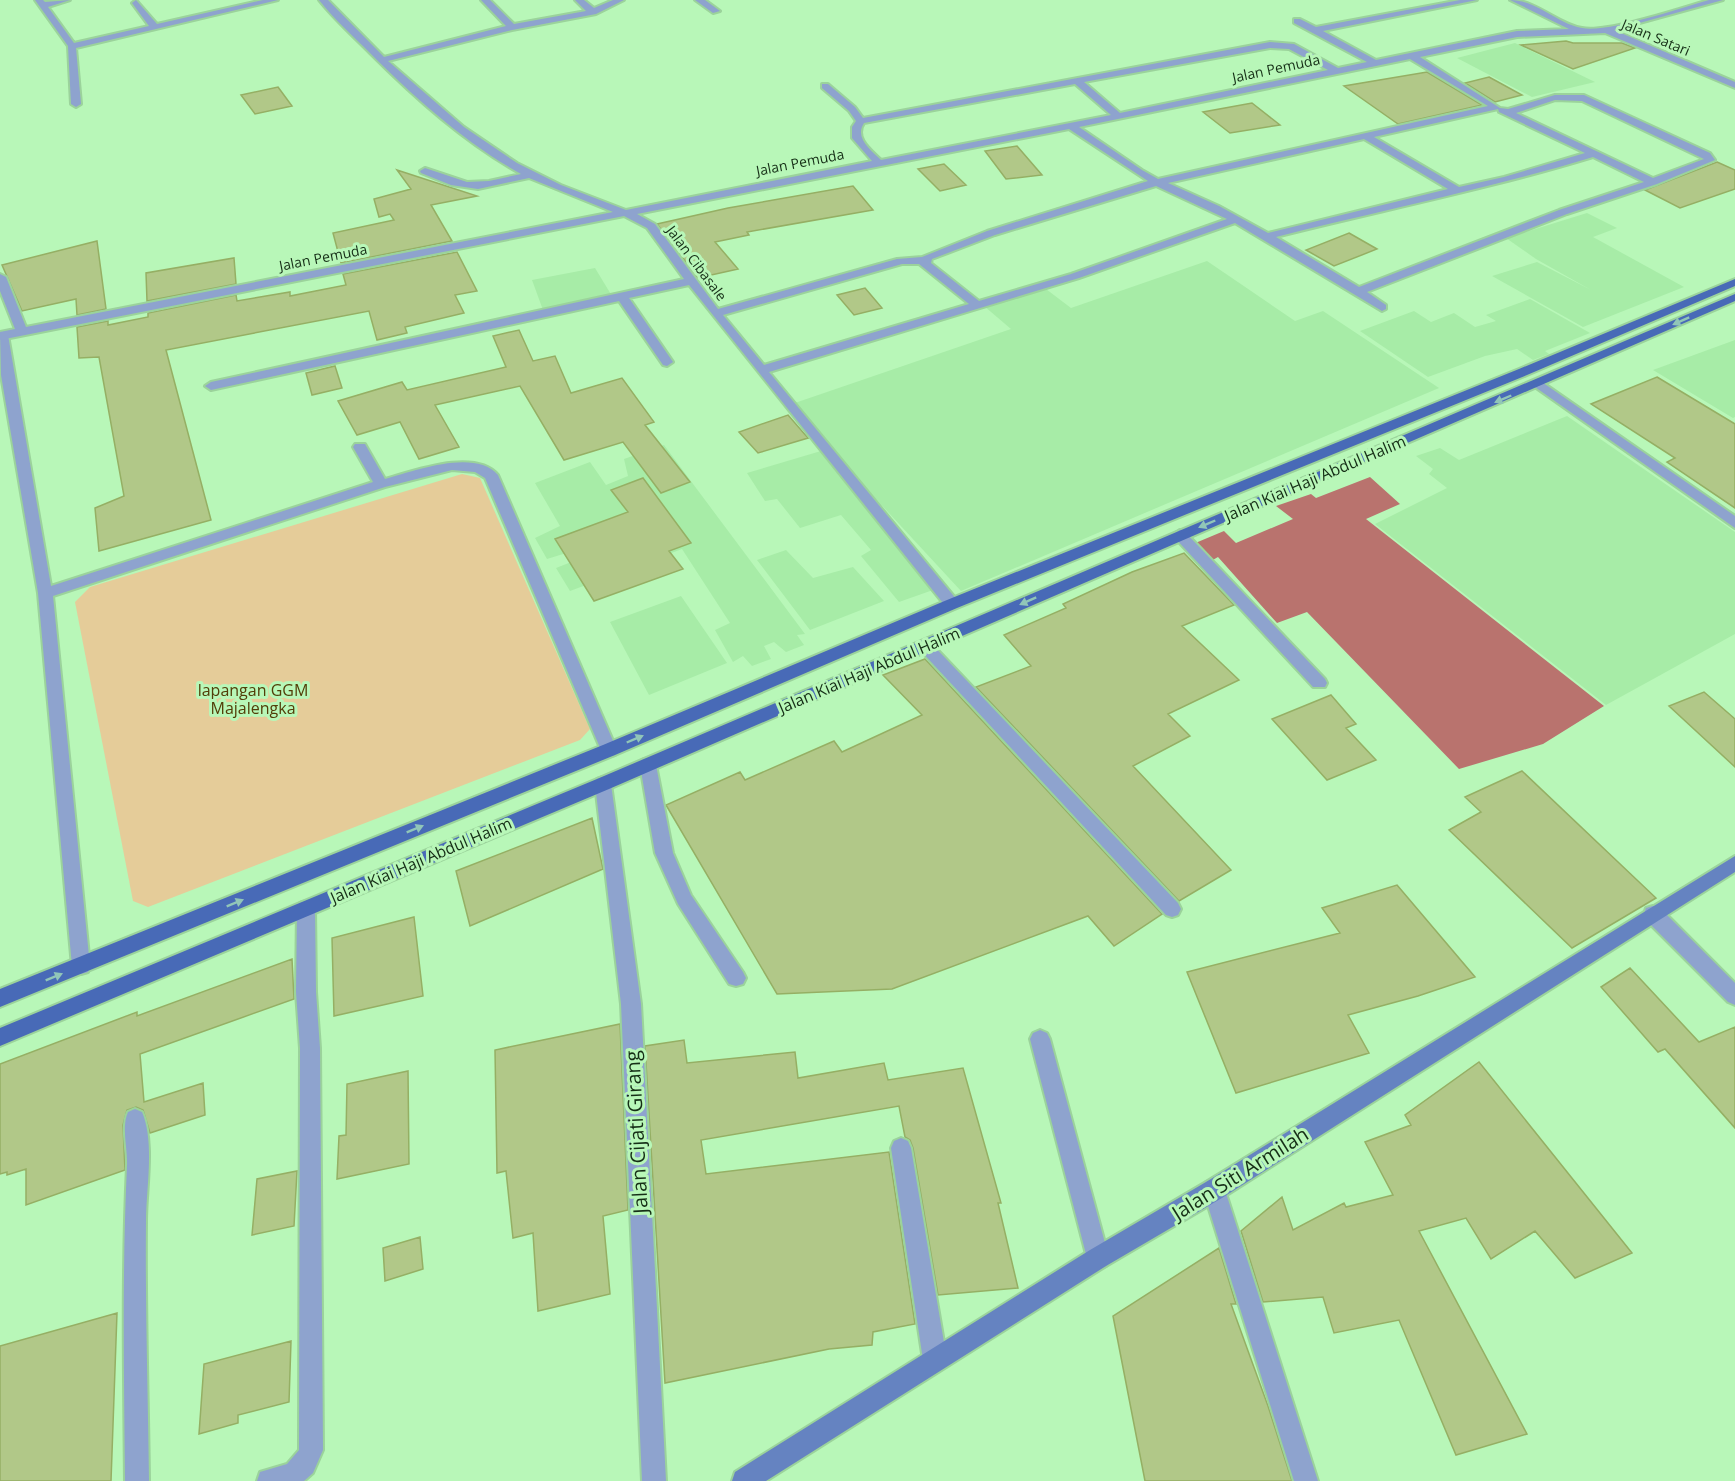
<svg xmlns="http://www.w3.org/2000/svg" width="1735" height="1481" font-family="'Open Sans',sans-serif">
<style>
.built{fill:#a7eca7}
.green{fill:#e5cc99}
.water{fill:#b9736e}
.building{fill:#b1c888;stroke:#95af64;stroke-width:1.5}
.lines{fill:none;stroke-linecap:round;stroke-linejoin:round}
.service-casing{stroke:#9bd39b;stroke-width:4}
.minor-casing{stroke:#9bd39b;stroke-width:4}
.secondary-casing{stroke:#9bd39b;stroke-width:4}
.primary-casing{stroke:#9bd39b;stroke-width:4}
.service{fill:#8ea3ce;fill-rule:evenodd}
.minor{fill:#8ea3ce;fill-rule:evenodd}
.secondary{fill:#6583c1;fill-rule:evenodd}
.primary{fill:#486ab7;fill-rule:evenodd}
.oneway{fill:#91c6b8}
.labels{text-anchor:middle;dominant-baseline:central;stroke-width:6;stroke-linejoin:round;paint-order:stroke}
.far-street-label{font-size:14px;fill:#152e16;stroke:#b8f7b8}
.street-label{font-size:16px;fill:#152e16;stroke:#b8f7b8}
.park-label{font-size:16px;fill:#523d08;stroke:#b8f7b8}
.near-street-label{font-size:20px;fill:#152e16;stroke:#b8f7b8}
</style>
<rect width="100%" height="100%" fill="#b8f7b8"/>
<!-- built -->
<path class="built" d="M1515 43 1595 82 1532 97 1457 58Z
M1587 213 1617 228 1593 237 1684 287 1583 327 1492 276 1537 262 1591 290 1536 259 1506 238Z
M1207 261 1295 321 1323 311 1439 388 961 591 789 405 1011 329 984 306 1042 286 1071 308Z
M595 268 612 296 543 310 532 280Z
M1530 299 1590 333 1545 351 1549 354 1533 360 1517 349 1485 356 1428 377 1360 331 1414 311 1431 322 1454 313 1475 327 1496 321 1486 315Z
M1735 340V417L1733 418 1653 370Z
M1567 416 1735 532V634L1606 705 1375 524 1447 488 1429 474 1433 469 1416 456 1440 448 1459 460Z
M664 445 805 634 797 635 804 645 786 652 774 642 764 646 771 659 752 666 743 656 733 662 715 630 730 623 682 549 570 591 556 568 607 548 602 542 547 559 535 538 560 526 535 483 590 462 606 485 628 476 624 459Z
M821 451 933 590 899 602 861 556 871 550 841 515 800 528 777 499 765 501 747 473Z
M786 550 813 578 853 567 884 601 810 630 757 560Z
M681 596 727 663 649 695 610 622Z"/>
<!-- green -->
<path class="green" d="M462 474 480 478 590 729 580 740 148 907 133 901 75 602 90 587Z"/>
<!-- water -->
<path class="water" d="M1370 477 1400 504 1366 519 1604 706 1543 744 1459 769 1307 612 1277 623 1218 557 1211 561 1193 544 1224 531 1236 543 1293 519 1276 506 1311 494 1316 498Z"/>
<!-- building -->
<path class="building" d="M1566 41 1573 43H1622L1635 48 1573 69 1521 45Z
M1427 72 1482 105 1398 124 1344 86Z
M1489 77 1522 95 1495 102 1465 83Z
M278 87 292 106 255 114 241 95Z
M1252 103 1280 125 1230 133 1203 112Z
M1017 146 1042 175 1006 179 985 151Z
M1717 162 1735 170V189L1680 208 1645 190Z
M944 164 966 185 940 191 918 169Z
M397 170 477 196 431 205 452 241 341 263 333 233 394 220 390 214 379 217 374 199 411 189Z
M853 186 873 210 747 232 749 235 715 242 738 269 698 278 657 224 728 208Z
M1349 233 1377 249 1334 266 1306 250Z
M97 241 106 309 77 315 76 299 22 311 2 265Z
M457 252 477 291 455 295 464 313 405 327 407 333 377 340 369 311 166 350 211 520 99 551 95 508 124 496 99 357 79 358 77 327 108 321V325L148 317V313L236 295 237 301 290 292V296L346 285 343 274Z
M234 258 236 284 147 301 146 273Z
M865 288 882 308 854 315 837 295Z
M519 330 533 361 555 356 571 393 622 378 654 422 645 425 690 482 661 493 623 442 564 460 520 386 435 405 459 447 419 459 400 422 357 435 338 401 402 382 407 390 506 367 493 336Z
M335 366 342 388 312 395 306 373Z
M1657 377 1735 424V508L1667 462 1675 458 1591 404Z
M788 415 808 438 758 453 739 432Z
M643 478 691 543 669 551 683 569 594 601 555 539 628 512 611 490Z
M1184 553 1234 605 1182 626 1239 680 1168 714 1190 736 1133 766 1231 870 1179 901 976 687 1031 666 1004 635 1066 608 1063 604 1132 572Z
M925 659 1162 914 1114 946 1088 916 892 989 777 994 666 805 740 772 745 780 834 741 842 752 922 715 883 675Z
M1704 692 1735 719V767L1669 706Z
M1331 695 1356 724 1346 728 1376 760 1327 780 1272 719Z
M1522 771 1656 898 1572 948 1449 830 1481 812 1465 797Z
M592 818 603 869 470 926 456 871Z
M1397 885 1475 977 1418 996 1348 1015 1369 1053 1236 1093 1187 972 1340 933 1322 908Z
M414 917 423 996 334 1016 332 938Z
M292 959 294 999 140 1054 144 1102 203 1083 205 1115 150 1133 143 1110 136 1107 127 1110 123 1125 125 1170 26 1205V1169L7 1175V1172L0 1174V1064L137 1012V1016Z
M1630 968 1699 1042 1735 1027V1128L1665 1049 1658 1052 1601 987Z
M620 1024 628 1210 603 1216 610 1294 538 1311 533 1233 513 1238 506 1171 497 1173 495 1050Z
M684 1040 687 1063 795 1052 798 1078 884 1063 888 1080 963 1068 1001 1203H998L1018 1288 938 1295 913 1148 910 1140 905 1137 899 1106 701 1140 706 1174 889 1152 915 1324 873 1332 872 1345 829 1349 665 1383 645 1046Z
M1479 1062 1632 1253 1575 1278 1535 1231 1491 1259 1466 1218 1419 1231 1527 1434 1456 1455 1399 1320 1334 1333 1323 1297 1263 1302 1241 1231 1282 1197 1293 1230 1344 1203 1346 1207 1393 1195 1365 1142 1411 1125 1405 1115Z
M408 1071 409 1164 337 1179 339 1136 346 1135 347 1084Z
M297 1171 294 1226 252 1235 257 1179Z
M420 1237 423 1269 385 1281 383 1248Z
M1219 1248 1236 1304H1231L1268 1406 1292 1481H1145L1113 1316Z
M117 1313 111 1481H0V1346Z
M291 1341 289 1402 238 1415V1423L199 1434 204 1364Z"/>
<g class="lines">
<defs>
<path id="service" d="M0 332 8 335 51 586 373 482 353 447 355 444H365L385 479C414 471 475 448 498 475L617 750 615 755 609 756 603 755 601 750 485 478 475 472 452 470 385 487 53 596 90 966 88 972 81 974 74 972 72 966 38 593 1 375Z
M1180 530 1185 532 1325 679 1327 683 1325 687H1313L1175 538 1173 535Z
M648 758 654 760 656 765 673 853 691 895 743 972 746 978 743 984 736 986 729 984 678 904 655 853 640 765 642 760Z"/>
<path id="minor" d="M35 0H43L45 2 70 0 48 7 74 43 149 26 132 3 136 0 157 24 263 0H278L76 48 81 104 76 107 71 104 68 46Z
M319 0H328L384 57 506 26 481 0H490L514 24 586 11 575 0H584L594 8 613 0H624L596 14 512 30 388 61 464 127 517 163 561 185 626 210 872 161 852 138V127L856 121 849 111 822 88V84H828L855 107 863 118 1270 42 1294 44 1338 68 1367 62 1294 23V19H1300L1316 27 1460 0H1477L1323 31 1376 60 1517 31 1569 29 1510 0C1537 0 1559 25 1582 28 1608 33 1681 8 1709 0H1723L1614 30 1735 82V88L1605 33 1517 37 1420 57 1500 108 1508 109 1555 95H1584L1710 153 1715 160 1657 184 1567 214 1367 292 1386 305V309L1382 311 1235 223 1079 278 769 372 957 600 960 604 952 609 947 608 689 285 629 298 673 362 667 366 663 365 619 301 211 390 205 386 211 382 684 279 647 228 624 216 0 340V332L15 329 0 291V274L6 277 26 327 613 212 529 178 478 189 451 185 421 173 420 171 425 168 467 182 489 181 521 174C464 142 415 98 370 53 353 36 334 19 319 0ZM1270 48 1289 49 1328 70 1120 113 1084 82ZM1410 59 1488 106 1158 179 1142 170 1079 127ZM1075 84 1111 115 881 160C871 150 854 138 864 123ZM1555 100 1582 101 1704 159 1653 178 1516 113ZM1498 109 1499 112 1585 153 1504 177 1459 187 1374 137ZM1069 129 1148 181 987 231 922 257 897 259 718 309 655 224 637 214ZM1364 139 1448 189 1268 233 1219 206 1168 183ZM1593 157 1644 182 1559 210 1359 287 1276 237C1383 210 1488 189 1593 157ZM1156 186 1227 219 1071 274 979 301 931 263 932 259 995 235ZM902 264H919L969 304 764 365 723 315Z
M695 0H705L720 11 713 13Z
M1539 380 1735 516V528L1535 387 1533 384Z
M925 640 930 642 1178 903 1181 909 1178 915 1172 917 1166 915 920 650 917 646 920 642Z
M603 777 609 779 611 784 641 1004 666 1481H642L621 1004 595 784 597 779Z
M306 901 312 903 315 909 316 992 320 1048 323 1450 313 1473 304 1481H257L260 1472 287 1464 299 1450 300 1048 296 992 297 909 300 903Z
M1653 906 1660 908 1735 983V1005L1728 1002 1646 920 1644 914 1646 908Z
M1040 1030 1047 1033 1050 1039 1109 1258 1106 1266 1098 1269 1090 1266 1087 1258 1030 1039 1033 1033Z
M135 1109 142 1112C155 1142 146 1189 146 1221 145 1307 148 1394 149 1481H125C124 1376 122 1271 127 1166 128 1149 121 1128 128 1112Z
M901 1138 908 1141 911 1148 947 1360 943 1368 935 1372 927 1368 923 1360 891 1148 894 1141Z
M1214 1179 1222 1182 1225 1190 1318 1481H1294L1203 1190 1206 1182Z"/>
<path id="secondary" d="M1735 856V872L1222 1198 1106 1266 766 1481H732L735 1472 1090 1250 1206 1182Z"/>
<path id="primary" d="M1735 279V286L1527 375 957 608 615 755 0 1007V989L603 745 947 600 1519 369Z
M1735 294V301L609 789 0 1046V1028L597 779Z"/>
</defs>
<!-- service casing -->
<use href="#service" class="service-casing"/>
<!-- minor casing -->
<use href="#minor" class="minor-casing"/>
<!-- secondary casing -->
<use href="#secondary" class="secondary-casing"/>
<!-- primary casing -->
<use href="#primary" class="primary-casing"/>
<!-- service -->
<use href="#service" class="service"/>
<!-- minor -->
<use href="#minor" class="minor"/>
<!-- secondary -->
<use href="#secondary" class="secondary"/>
<!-- primary -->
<use href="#primary" class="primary"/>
</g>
<!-- one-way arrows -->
<defs><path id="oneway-solid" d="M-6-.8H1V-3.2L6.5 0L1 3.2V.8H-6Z" transform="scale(1.5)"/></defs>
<g class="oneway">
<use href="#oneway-solid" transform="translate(1681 321) rotate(156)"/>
<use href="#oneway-solid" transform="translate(1503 399) rotate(157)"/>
<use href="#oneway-solid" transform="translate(1207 524) rotate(157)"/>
<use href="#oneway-solid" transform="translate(1028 601) rotate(156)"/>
<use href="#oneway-solid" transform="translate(635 739) rotate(-23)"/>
<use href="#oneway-solid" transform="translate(415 829) rotate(-22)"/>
<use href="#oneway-solid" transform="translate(235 903) rotate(-22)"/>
<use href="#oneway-solid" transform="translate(54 977) rotate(-22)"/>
</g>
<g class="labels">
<!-- far-street labels -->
<g class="far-street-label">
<text transform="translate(1656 37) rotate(23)">Jalan Satari</text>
<text transform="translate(1276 68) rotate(-12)">Jalan Pemuda</text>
<text transform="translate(800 162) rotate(-11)">Jalan Pemuda</text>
<text transform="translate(323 257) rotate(-11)">Jalan Pemuda</text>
<text transform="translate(697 263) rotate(53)">Jalan Cibasale</text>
</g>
<!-- street labels -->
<g class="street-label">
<text transform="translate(1315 478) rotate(-23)">Jalan Kiai Haji Abdul Halim</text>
<text transform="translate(869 670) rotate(-23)">Jalan Kiai Haji Abdul Halim</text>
<text transform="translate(421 860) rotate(-23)">Jalan Kiai Haji Abdul Halim</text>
</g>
<!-- park labels -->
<g class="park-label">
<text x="253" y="690">lapangan GGM<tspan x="253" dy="18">Majalengka</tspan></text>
</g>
<!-- near-street labels -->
<g class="near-street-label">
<text transform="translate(636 1132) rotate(-93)">Jalan Cijati Girang</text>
<text transform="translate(1240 1173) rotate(-32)">Jalan Siti Armilah</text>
</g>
</g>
</svg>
